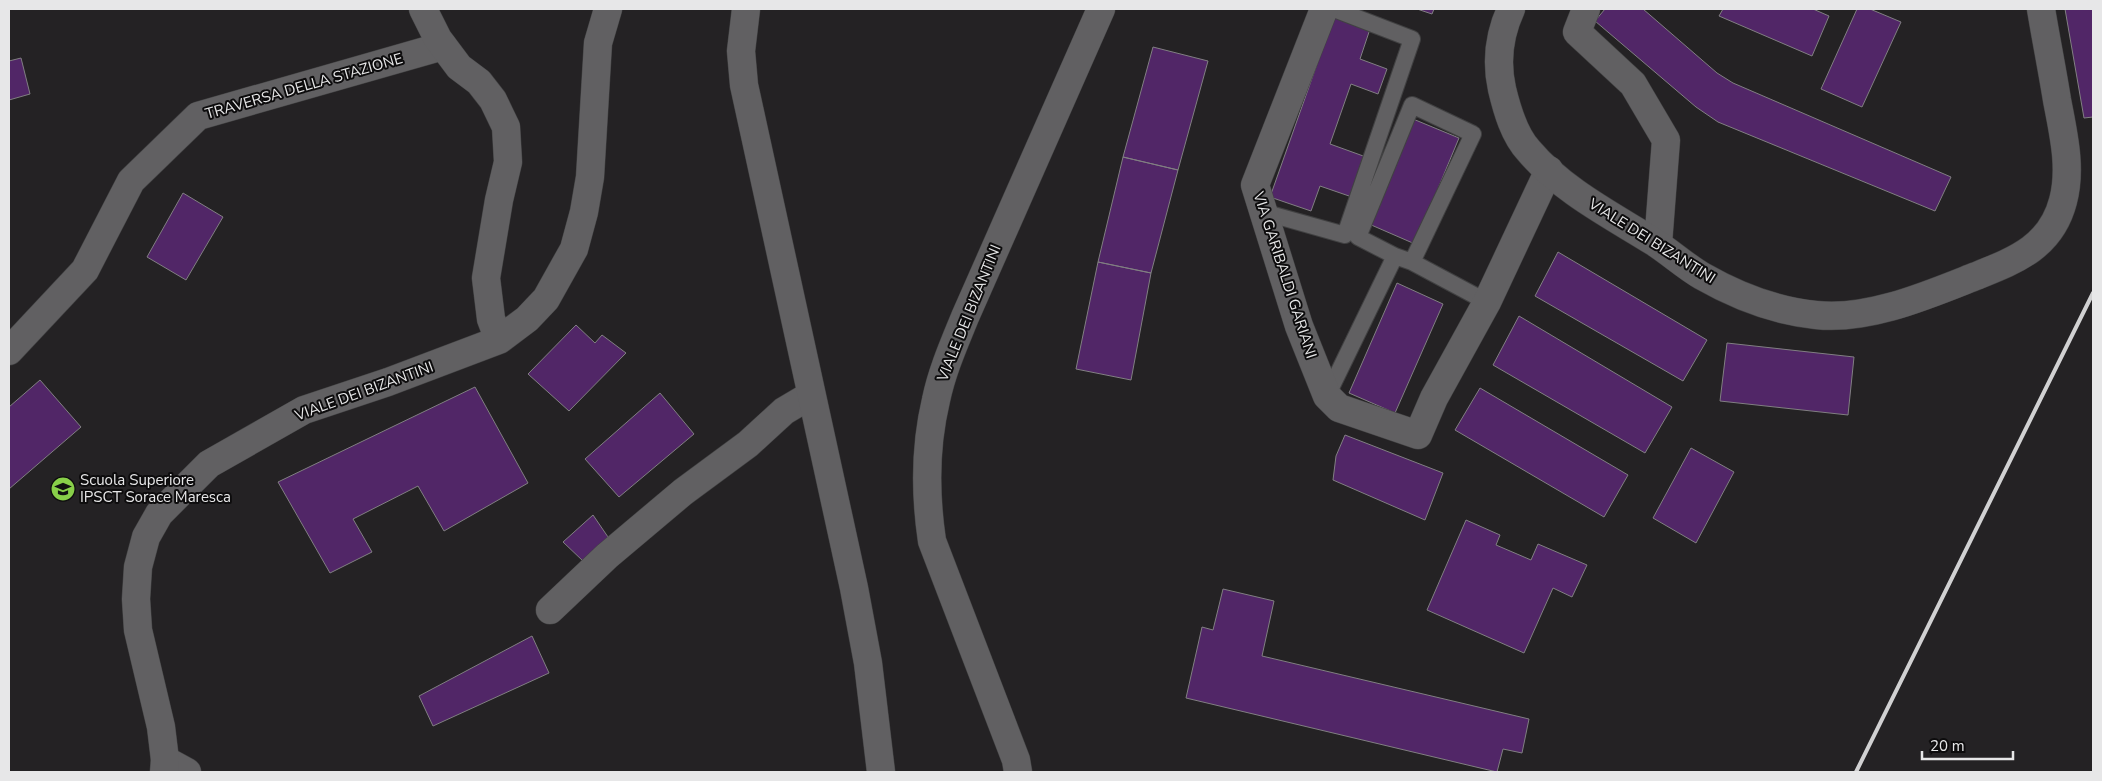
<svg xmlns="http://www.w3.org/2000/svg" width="2102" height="781" font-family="'Nunito Sans',sans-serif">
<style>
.building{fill:#512667;stroke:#817f82}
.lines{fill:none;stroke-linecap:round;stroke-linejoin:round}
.lane-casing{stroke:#414142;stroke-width:18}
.street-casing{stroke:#414142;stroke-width:29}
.secondary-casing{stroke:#414142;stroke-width:29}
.lane{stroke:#616062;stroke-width:16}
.street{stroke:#616062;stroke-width:28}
.secondary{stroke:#616062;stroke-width:28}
.rail{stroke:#d1d1d2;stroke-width:4}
.labels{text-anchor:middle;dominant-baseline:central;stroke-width:4;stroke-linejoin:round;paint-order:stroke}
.street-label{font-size:15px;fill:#e7e7e8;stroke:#0d0c0d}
.poi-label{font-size:15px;fill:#e7e7e8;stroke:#0d0c0d;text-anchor:start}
</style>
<rect width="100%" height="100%" fill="#242224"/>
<!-- building -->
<path class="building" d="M1417 9H1434L1432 14Z
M1605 9H1643L1717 73 1733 83 1951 177 1935 211 1718 122 1696 107 1595 21Z
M1723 9H1813L1829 16 1812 56 1719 16Z
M1857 9H1870L1901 22 1862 107 1821 89Z
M2065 9H2093V117L2084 118Z
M1334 16 1370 29 1360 59 1387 69 1378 94 1351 84 1330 144 1366 157 1352 197 1320 186 1311 211 1270 197Z
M1153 47 1208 61 1178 170 1123 157Z
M21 58 30 94 9 100V61Z
M1413 119 1459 138 1415 244 1369 224Z
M1123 157 1178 170 1151 273 1098 262Z
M183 193 223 217 186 280 147 257Z
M1558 252 1707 340 1683 381 1535 296Z
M1098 262 1151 273 1131 380 1076 369Z
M1397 283 1443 304 1395 413 1349 393Z
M1519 316 1672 407 1645 453 1493 365Z
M576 325 595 343 602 335 626 353 569 411 528 374Z
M1727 343 1854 357 1848 415 1720 401Z
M40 380 81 427 9 489V407Z
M475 387 528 483 444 531 418 486 353 519 372 552 330 573 278 482Z
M1480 388 1628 475 1604 517 1455 430Z
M660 393 694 434 619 497 585 459Z
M1345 435 1443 473 1425 520 1333 480 1336 456Z
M1691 448 1734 472 1696 543 1653 518Z
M593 515 608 537 583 561 563 542Z
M1466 520 1500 535 1496 545 1531 560 1538 544 1587 565 1572 597 1553 588 1524 653 1427 610Z
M1223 589 1274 601 1262 656 1529 719 1522 753 1503 749 1497 772 1186 698 1202 627 1213 630Z
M532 636 549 673 433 726 419 696Z"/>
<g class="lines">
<defs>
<path id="lane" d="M1263 212 1345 235 1412 39 1334 9
M1412 262 1473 134 1412 105 1358 237 1395 256 1412 262 1487 302
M1327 396 1395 256"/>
<path id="street" d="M1324 9 1255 185 1299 326 1327 396 1339 408 1418 435 1434 398 1487 302 1549 170
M1586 9 1577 32 1633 84 1666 140 1658 244
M9 351 85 270 131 181 198 116 443 46
M550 610 607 556 683 492 748 444 784 411 811 395
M165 760 187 772"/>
<path id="secondary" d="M423 9 438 39 459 67 479 82 493 100 506 127 508 162 499 200 486 278 491 319 499 340
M746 9 741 51 744 85 854 588 868 663 881 772
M1511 9C1499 35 1496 62 1502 89 1507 110 1514 135 1529 151 1563 191 1611 215 1654 242 1671 253 1685 266 1702 276 1737 296 1776 311 1816 315 1868 321 1928 295 1976 276 2016 260 2051 247 2063 201 2072 168 2063 132 2057 100 2052 69 2046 39 2041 9
M164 772 165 760 161 727 138 630 136 599 138 567 146 537 159 514 209 464 304 410 388 382 499 340 527 319 546 299 574 249 584 212 590 177 598 43 608 9
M1018 772 1016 760 932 541C925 494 925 446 936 400 942 371 954 344 965 317L1101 9"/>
</defs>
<!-- lane casing -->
<use href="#lane" class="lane-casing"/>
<!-- street casing -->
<use href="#street" class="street-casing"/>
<!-- secondary casing -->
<use href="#secondary" class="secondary-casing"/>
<!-- lane -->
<use href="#lane" class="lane"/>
<!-- street -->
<use href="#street" class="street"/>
<!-- secondary -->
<use href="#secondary" class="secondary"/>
<!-- rail -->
<path class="rail" d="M1856 772 2093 293"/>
</g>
<!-- icons -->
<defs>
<symbol id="school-disc" viewBox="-11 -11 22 22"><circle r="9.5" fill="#88cf49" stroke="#0d0c0d"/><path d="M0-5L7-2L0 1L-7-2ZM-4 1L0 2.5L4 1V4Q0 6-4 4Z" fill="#111"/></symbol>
</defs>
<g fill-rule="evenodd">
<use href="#school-disc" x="49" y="475" width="28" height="28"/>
</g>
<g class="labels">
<!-- street labels -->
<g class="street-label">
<text transform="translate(304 86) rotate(-16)">TRAVERSA DELLA STAZIONE</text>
<text transform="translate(1652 241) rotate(32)">VIALE DEI BIZANTINI</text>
<text transform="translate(1285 275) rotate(72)">VIA GARIBALDI GARIANI</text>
<text transform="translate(969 313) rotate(-68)">VIALE DEI BIZANTINI</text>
<text transform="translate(364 391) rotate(-20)">VIALE DEI BIZANTINI</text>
</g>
<!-- poi labels -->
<g class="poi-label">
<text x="80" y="480">Scuola Superiore<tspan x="80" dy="17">IPSCT Sorace Maresca</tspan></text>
</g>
</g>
<!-- border -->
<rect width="2102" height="781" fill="none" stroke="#e7e7e8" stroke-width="20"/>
<!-- scale -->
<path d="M1922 751v8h91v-8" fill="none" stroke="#e7e7e8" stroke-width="2.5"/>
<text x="1930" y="751" font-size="15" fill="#e7e7e8" stroke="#0d0c0d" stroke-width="4" paint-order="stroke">20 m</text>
</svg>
